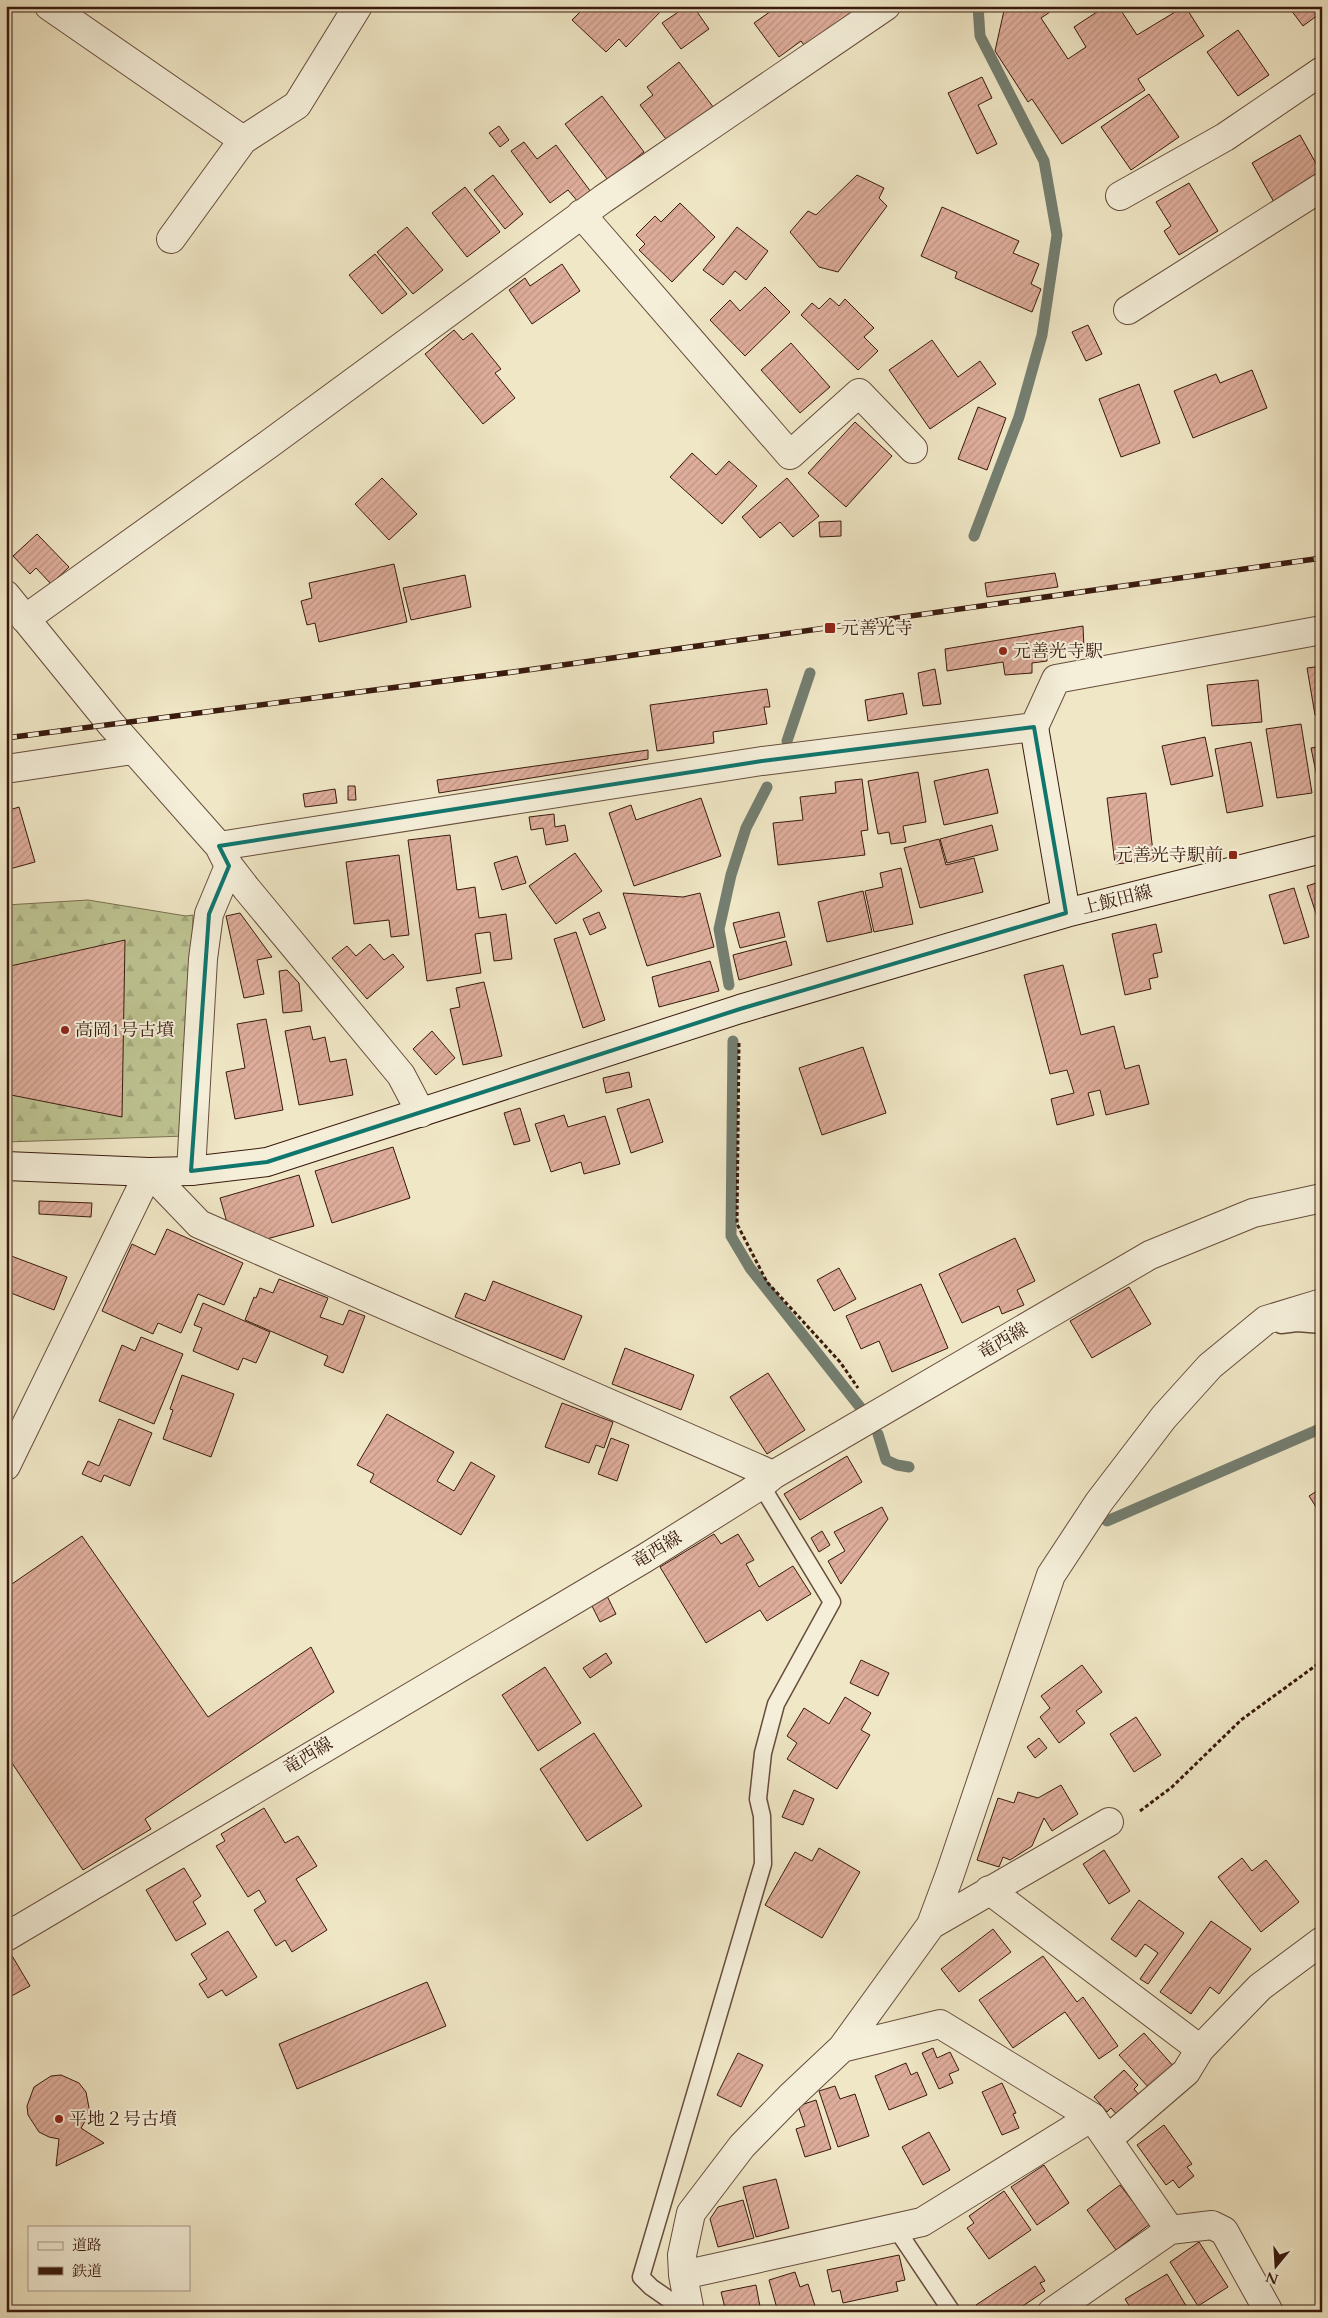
<svg xmlns="http://www.w3.org/2000/svg" width="1328" height="2318" font-family="Cardo,'Noto Serif JP',serif">
<style>
.forest{fill:url(#forest-firs);stroke:#7c6f50}
.lines{fill:none;stroke-linecap:round;stroke-linejoin:round}
.stream{stroke:#747e70;stroke-width:11}
.building{fill:url(#building-hatch);stroke:#391a0e}
.lane-casing{stroke:#674d3c;stroke-width:19}
.street-casing{stroke:#674d3c;stroke-width:30}
.secondary-casing{stroke:#391a0e;stroke-width:30}
.path{stroke:#391a0e;stroke-width:3;stroke-dasharray:4 2.5;stroke-linecap:butt}
.lane{stroke:#f5efda;stroke-width:16}
.street{stroke:#f5efda;stroke-width:28}
.secondary{stroke:#f5efda;stroke-width:28}
.rail-casing{stroke:#391a0e;stroke-width:5.5}
.rail{stroke:#f5efda;stroke-width:4;stroke-dasharray:11;stroke-linecap:butt}
.marked{fill:none;stroke:#0f766e;stroke-width:4;stroke-linejoin:round}
.poi-dot{fill:#8f2418;stroke:#f5efda;stroke-width:2}
.labels{text-anchor:middle;dominant-baseline:central;stroke-width:4;stroke-linejoin:round;paint-order:stroke}
.poi-label{font-size:18px;fill:#391a0e;stroke:#f5efda;text-anchor:start}
.street-label{font-size:18px;fill:#391a0e;stroke:#f5efda}
</style>
<defs>
<pattern id="forest-firs" width="22" height="20" patternUnits="userSpaceOnUse" patternTransform="scale(1.25)"><rect width="22" height="20" fill="#bec492"/><path d="M5 1l3.5 6h-7zM16 11l3.5 6h-7z" fill="#a4a87d"/></pattern>
<pattern id="building-hatch" width="6" height="6" patternUnits="userSpaceOnUse" patternTransform="scale(1.25)"><rect width="6" height="6" fill="#dead9b"/><path d="M-1 1l2-2M0 6l6-6M5 7l2-2" fill="none" stroke="#bf9484"/></pattern>
</defs>
<rect width="100%" height="100%" fill="#f0e7c6"/>
<filter id="stains"><feTurbulence type="fractalNoise" baseFrequency=".004" numOctaves="4"/><feColorMatrix values="0 0 0 0 .2 0 0 0 0 .09 0 0 0 0 .02 0 0 0 .5 -.17"/></filter>
<radialGradient id="worn" r=".72"><stop offset=".6" stop-color="#630" stop-opacity="0"/><stop offset="1" stop-color="#630" stop-opacity=".3"/></radialGradient>
<!-- forest -->
<path class="forest" d="M88 900 186 916 193 915 186 1136 6 1142V905Z"/>
<g class="lines">
<!-- stream -->
<path class="stream" d="M974 536 1019 417 1042 335 1057 235 1044 161 980 36 978 6
M787 741 810 673
M729 985 719 929 731 875 746 828 767 787
M733 1041 731 1236 750 1268 860 1407
M878 1434 886 1460 897 1465 909 1467
M1107 1521 1322 1428"/>
</g>
<!-- building -->
<path class="building" d="M576 6H662L664 8 626 47 619 39 606 52 572 20 581 11Z
M687 6H693L709 29 681 49 662 23Z
M768 6H863L806 48 801 41 779 57 754 23 771 11Z
M1005 6H1059L1041 18 1068 59 1086 47 1074 27 1106 6H1118L1137 35 1185 6 1204 36 1138 79 1145 90 1062 144 1032 99 1028 102 995 51Z
M1288 6H1322V12L1303 26Z
M1238 30 1269 75 1238 96 1207 52Z
M679 62 714 108 669 143 640 105 653 95 647 87Z
M982 77 992 98 978 105 997 144 977 154 948 93Z
M1149 94 1179 137 1131 170 1101 127Z
M602 96 644 152 608 180 565 124Z
M499 126 509 140 500 147 489 133Z
M1300 135 1322 174 1275 204 1252 163Z
M524 142 537 159 556 145 591 192 578 202 568 190 550 203 511 151Z
M493 175 523 214 505 229 474 190Z
M857 175 884 188 879 198 887 206 838 272 819 267 790 232 808 211 816 215Z
M1189 183 1218 231 1179 255 1164 231 1171 226 1156 202Z
M465 187 500 232 467 257 432 213Z
M680 203 715 237 672 282 639 250 645 244 636 235 655 216 661 222Z
M942 207 1019 241 1013 253 1039 264 1031 284 1041 289 1032 312 955 278 957 272 921 256Z
M407 227 443 270 413 294 377 252Z
M737 227 768 251 746 280 735 271 723 285 703 270Z
M375 254 407 294 382 314 349 275Z
M562 264 580 291 532 324 509 290 525 278 530 286Z
M765 287 790 312 745 356 710 320 730 300 740 311Z
M830 298 839 306 845 299 874 328 864 337 878 351 858 370 801 315 812 303 819 309Z
M1088 325 1102 354 1086 361 1072 332Z
M454 330 463 340 472 333 501 369 495 373 515 398 483 424 425 354Z
M932 340 958 377 980 361 996 384 930 429 889 370Z
M791 343 830 387 800 413 761 370Z
M1252 370 1267 408 1193 438 1174 391 1216 374 1220 383Z
M1139 384 1160 443 1121 457 1099 399Z
M978 407 1006 418 987 470 958 459Z
M855 422 892 456 846 507 808 473Z
M692 453 716 475 729 461 757 486 722 524 670 477Z
M382 478 417 514 389 540 355 504Z
M787 478 819 516 793 537 780 522 760 538 742 517Z
M841 521V536L820 537 819 522Z
M37 534 69 567 51 584 36 568 30 574 13 556Z
M394 564 407 622 319 642 315 623 307 625 301 601 312 598 309 583Z
M1055 573 1058 587 987 597 985 583Z
M465 575 471 607 411 620 403 588Z
M1083 626 1084 648 1047 653V661L1032 663V673L1005 675 1003 662 947 671 945 649Z
M1322 666V714L1315 715 1307 668Z
M935 669 941 704 923 706 918 673Z
M1258 680 1262 722 1212 726 1207 685Z
M767 689 770 707H764L767 724 713 732 714 743 657 751 650 705Z
M903 693 907 714 868 721 865 700Z
M1301 724 1312 793 1277 798 1266 729Z
M1205 737 1213 776 1171 785 1162 746Z
M1251 742 1263 806 1227 813 1215 749Z
M1322 746V801L1311 748Z
M648 750V759L439 793 437 780Z
M988 769 998 813 944 825 934 781Z
M918 772 926 822 903 826 906 842 891 844 889 832 878 834 868 781Z
M862 779 868 830 861 831 865 855 778 865 773 823 803 820 800 797 836 793 835 782Z
M348 786H355L356 800H348Z
M335 789 337 803 305 807 303 794Z
M1146 793 1154 860 1115 864 1107 798Z
M701 798 721 856 634 886 609 813 631 805 636 820Z
M19 807 35 862 6 870V811Z
M554 814 555 827 565 825 568 841 546 845 543 828 531 830 529 817Z
M992 825 998 850 947 863 940 839Z
M450 835 457 890 475 887 479 918 506 914 512 959 494 961 490 932 475 934 481 973 427 981 408 840Z
M939 839 946 865 974 858 983 892 920 908 904 848Z
M575 853 602 891 556 924 529 886Z
M399 855 409 935 391 937 389 920 354 924 346 862Z
M517 856 526 883 502 890 494 863Z
M901 868 913 924 874 932 865 891 883 887 880 873Z
M1322 881V932L1307 886Z
M1294 888 1309 937 1284 944 1269 895Z
M863 891 872 932 827 942 818 902Z
M623 893 683 897 700 893 714 947 647 966Z
M599 912 606 928 590 935 583 919Z
M779 912 785 937 740 948 733 923Z
M240 913 272 957 257 960 264 994 244 998 226 916Z
M1156 924 1162 952 1153 954 1158 977 1149 979 1151 989 1125 995 1112 934Z
M576 932 605 1020 583 1028 554 939Z
M125 940 122 1117 6 1094V967Z
M786 941 792 965 739 980 733 955Z
M370 944 384 960 393 954 404 967 367 999 332 958 347 946 356 956Z
M710 961 719 991 659 1007 652 977Z
M1063 965 1081 1035 1114 1026 1125 1069 1139 1065 1149 1104 1106 1115 1100 1090 1088 1093 1094 1115 1057 1125 1051 1099 1074 1093 1067 1070 1050 1074 1024 975Z
M287 970 299 983 302 1011 283 1013 279 971Z
M484 982 502 1056 463 1065 450 1009 460 1007 456 988Z
M266 1019 283 1110 235 1119 226 1072 245 1068 237 1024Z
M310 1026 313 1040 325 1037 330 1062 346 1059 353 1095 299 1105 285 1031Z
M432 1031 455 1058 436 1075 413 1049Z
M863 1047 886 1113 822 1135 799 1068Z
M629 1072 632 1087 606 1093 603 1078Z
M649 1099 663 1142 631 1153 617 1109Z
M520 1108 530 1141 514 1145 504 1113Z
M564 1115 568 1127 605 1116 620 1164 584 1174 581 1162 551 1172 535 1124Z
M393 1147 410 1198 332 1223 315 1171Z
M299 1175 314 1226 263 1240 228 1226 220 1198Z
M39 1201 92 1203 91 1217 39 1214Z
M167 1229 243 1263 224 1305 198 1294 181 1333 158 1323 153 1334 102 1311 132 1244 155 1255Z
M1015 1238 1035 1281 1017 1290 1024 1305 1002 1314 999 1306 962 1323 939 1274Z
M6 1254 67 1277 54 1310 6 1291Z
M839 1268 856 1299 834 1311 817 1280Z
M279 1279 328 1298 320 1317 343 1325 349 1310 365 1316 343 1373 324 1365 328 1356 245 1320 254 1297 256 1298 260 1288 273 1293Z
M493 1281 582 1316 564 1360 455 1317 465 1293 485 1301Z
M921 1284 948 1348 892 1372 879 1341 861 1349 846 1316Z
M1129 1287 1151 1324 1092 1358 1070 1321Z
M203 1303 270 1332 256 1363 243 1358 238 1370 193 1351 202 1328 194 1325Z
M141 1337 183 1354 154 1424 99 1401 122 1345 135 1351Z
M625 1348 694 1375 681 1410 612 1384Z
M768 1373 805 1430 767 1454 730 1397Z
M182 1375 234 1394 211 1457 163 1439 173 1410 170 1409Z
M562 1403 613 1422 604 1448 596 1445 589 1463 545 1447Z
M387 1414 454 1452 437 1481 454 1491 471 1462 495 1476 461 1535 370 1482 374 1474 357 1465Z
M119 1419 152 1433 130 1486 104 1475 101 1482 82 1474 88 1461 99 1466Z
M611 1438 629 1445 617 1481 598 1474Z
M847 1456 862 1482 800 1520 784 1494Z
M1322 1488V1516L1309 1496Z
M882 1507 888 1519 841 1584 828 1561 845 1551 834 1532Z
M822 1531 830 1545 819 1552 811 1538Z
M714 1534 721 1544 738 1534 754 1560 746 1564 759 1587 793 1566 811 1594 767 1621 760 1610 706 1643 660 1567Z
M82 1536 208 1717 311 1647 334 1692 145 1819 151 1829 83 1870 6 1754V1588Z
M607 1596 616 1614 600 1622 591 1604Z
M606 1653 612 1663 590 1678 583 1668Z
M861 1660 889 1673 878 1696 850 1683Z
M1082 1665 1102 1692 1076 1711 1085 1723 1059 1743 1040 1717 1050 1708 1041 1696Z
M545 1667 581 1723 538 1751 502 1695Z
M845 1697 871 1713 861 1730 870 1735 837 1789 787 1759 797 1743 787 1736 804 1708 829 1724Z
M1136 1717 1161 1755 1134 1772 1110 1734Z
M594 1733 642 1806 587 1841 540 1769Z
M1039 1738 1047 1748 1035 1758 1027 1747Z
M1061 1785 1078 1814 1052 1831 1044 1818 1032 1846 1010 1860 1003 1857 999 1867 977 1860 998 1798 1014 1803 1018 1792 1038 1798Z
M794 1790 814 1799 803 1825 782 1817Z
M264 1808 285 1843 298 1836 317 1866 296 1879 327 1930 292 1952 285 1940 276 1946 254 1910 266 1902 259 1890 248 1897 216 1846 225 1841 221 1834Z
M819 1848 860 1872 822 1938 765 1905 795 1852 812 1861Z
M1104 1850 1130 1891 1109 1904 1083 1864Z
M1242 1858 1252 1871 1266 1860 1299 1902 1261 1932 1218 1877Z
M184 1868 201 1896 193 1902 206 1924 176 1941 146 1890Z
M1139 1900 1184 1933 1148 1984 1140 1979 1158 1953 1145 1944 1136 1957 1111 1939Z
M1211 1921 1251 1949 1219 1994 1210 1987 1191 2014 1160 1992Z
M993 1929 1011 1952 959 1992 941 1969Z
M228 1931 257 1977 226 1996 222 1990 208 1998 199 1984 207 1979 191 1954Z
M11 1954 30 1986 6 1999V1957Z
M1043 1956 1077 2002 1083 1997 1118 2046 1099 2059 1065 2012 1013 2048 979 2000Z
M427 1982 446 2026 297 2089 279 2044Z
M1144 2033 1175 2068 1150 2089 1119 2055Z
M933 2048 937 2058 950 2052 959 2070 949 2074 953 2083 939 2089 922 2053Z
M738 2053 763 2065 741 2107 717 2095Z
M906 2063 911 2075 917 2072 927 2095 889 2110 875 2076Z
M1124 2070 1138 2085 1134 2089 1140 2096 1118 2116 1111 2108 1107 2112 1094 2097Z
M61 2075 79 2083 86 2092 90 2113 81 2128 104 2143 56 2166 59 2139 49 2137 39 2132 28 2115 27 2106 34 2087 51 2076Z
M1002 2083 1016 2113 1013 2114 1019 2128 1002 2135 982 2092Z
M835 2086 840 2099 855 2094 869 2136 838 2147 819 2091Z
M816 2100 831 2149 805 2157 796 2129 805 2126 798 2106Z
M1164 2125 1192 2164 1187 2167 1194 2176 1179 2188 1173 2180 1166 2185 1137 2145Z
M929 2132 950 2170 923 2185 902 2147Z
M1044 2165 1069 2203 1037 2225 1011 2187Z
M776 2179 789 2228 756 2237 743 2187Z
M1120 2185 1150 2224 1116 2250 1087 2210Z
M1004 2191 1031 2230 989 2259 967 2228 974 2223 969 2216Z
M743 2200 754 2238 718 2247 710 2219 718 2207Z
M1199 2242 1228 2287 1198 2306 1170 2262Z
M899 2255 905 2280 896 2282 898 2291 843 2303 840 2290 832 2292 827 2270Z
M1035 2266 1045 2281 1040 2283 1045 2291 1014 2312H981L976 2305Z
M795 2272 800 2287 808 2284 817 2312H778L769 2280Z
M1167 2274 1188 2309 1184 2312H1133L1125 2299Z
M756 2285 761 2312H726L721 2292Z"/>
<g class="lines">
<defs>
<path id="lane" d="M1281 1325 1297 1323 1322 1325
M895 2227 952 2312
M687 2312 651 2287 641 2277 763 1864 762 1816 758 1799 763 1753 776 1704 832 1602 761 1485"/>
<path id="street" d="M49 6 243 140 297 105 358 6
M1120 196 1225 137 1322 71
M581 214 790 455 859 393 913 449
M171 239 243 140
M1128 310 1322 187
M6 595 111 724 219 846 229 866 246 888 401 1075 421 1113
M25 619 269 444 603 199 886 6
M6 769 133 750
M219 846 762 761 1034 727 1056 679 1322 630
M191 1171 203 959 209 914 229 866
M6 1466 149 1172 199 1224 773 1475
M989 1890 1200 2049
M931 1925 1109 1822
M6 1937 645 1558 761 1485 773 1475 1150 1255 1253 1213 1322 1198
M842 2048 940 2024 1092 2117 1170 2230 1212 2225 1224 2231 1269 2312
M1108 2139 1186 2072 1200 2049 1260 1987 1322 1941
M683 2275 922 2222 1092 2117
M690 2312 683 2275 682 2255 691 2213 742 2146 790 2097 842 2048 931 1925 950 1874 1051 1575 1099 1502 1164 1417 1210 1366 1266 1320 1322 1303
M1052 2312 1170 2230"/>
<path id="secondary" d="M1034 727 1066 913 1322 849
M6 1166 149 1172 191 1171 267 1162 740 1009 1066 913"/>
</defs>
<!-- lane casing -->
<use href="#lane" class="lane-casing"/>
<!-- street casing -->
<use href="#street" class="street-casing"/>
<!-- secondary casing -->
<use href="#secondary" class="secondary-casing"/>
<!-- path -->
<path class="path" d="M739 1043 737 1224 767 1282 840 1362 858 1388
M1140 1811 1172 1787 1241 1720 1322 1661"/>
<!-- lane -->
<use href="#lane" class="lane"/>
<!-- street -->
<use href="#street" class="street"/>
<!-- secondary -->
<use href="#secondary" class="secondary"/>
<defs>
<path id="rail" d="M6 738 513 672 1322 558"/>
</defs>
<!-- rail casing -->
<use href="#rail" class="rail-casing"/>
<!-- rail -->
<use href="#rail" class="rail"/>
</g>
<!-- marked area -->
<path class="marked" d="M1034 727 1066 913 740 1009 267 1162 191 1171 209 914 229 866 219 846 762 761Z"/>
<!-- markers -->
<g class="poi-dot">
<rect x="824" y="622" width="12" height="12" rx="2.5"/>
<circle cx="1003" cy="651" r="5"/>
<rect x="1228" y="850" width="10" height="10" rx="2.5"/>
<circle cx="65" cy="1030" r="5"/>
<circle cx="59" cy="2119" r="5"/>
</g>
<g class="labels">
<!-- poi labels -->
<g class="poi-label">
<text x="841" y="628">元善光寺</text>
<text x="1013" y="651">元善光寺駅</text>
<text x="1223" y="855" text-anchor="end">元善光寺駅前</text>
<text x="75" y="1030">高岡1号古墳</text>
<text x="69" y="2119">平地２号古墳</text>
</g>
<!-- street labels -->
<g class="street-label">
<text transform="translate(1117 900) rotate(-14)">上飯田線</text>
<text transform="translate(1003 1341) rotate(-30)">竜西線</text>
<text transform="translate(657 1550) rotate(-31)">竜西線</text>
<text transform="translate(308 1756) rotate(-31)">竜西線</text>
</g>
</g>
<!-- margin -->
<rect width="1328" height="2318" fill="none" stroke="#f0e7c6" stroke-width="25"/>
<rect x="8" y="8" width="1313" height="2303" fill="none" stroke="#391a0e" stroke-width="2.5"/>
<rect x="12" y="12" width="1303" height="2293" fill="none" stroke="#391a0e"/>
<!-- legend -->
<rect x="28" y="2226" width="162" height="65" fill="#f5efda" stroke="#aa9a88"/>
<rect x="38" y="2242" width="25" height="8" fill="#f5efda" stroke="#aa9a88"/>
<text x="72" y="2250" font-size="15" fill="#391a0e">道路</text>
<rect x="38" y="2267" width="25" height="8" fill="#391a0e" stroke="#aa9a88"/>
<text x="72" y="2276" font-size="15" fill="#391a0e">鉄道</text>
<!-- north arrow -->
<g transform="translate(1276 2266) rotate(198)" stroke="#f5efda" stroke-width="4" paint-order="stroke">
<path d="M0-4L9 19L0 12L-9 19Z" fill="#391a0e"/>
<text y="-8" font-size="14" font-weight="bold" text-anchor="middle" fill="#391a0e">N</text>
</g>
<rect width="100%" height="100%" filter="url(#stains)"/>
<rect width="100%" height="100%" fill="url(#worn)"/>
</svg>
